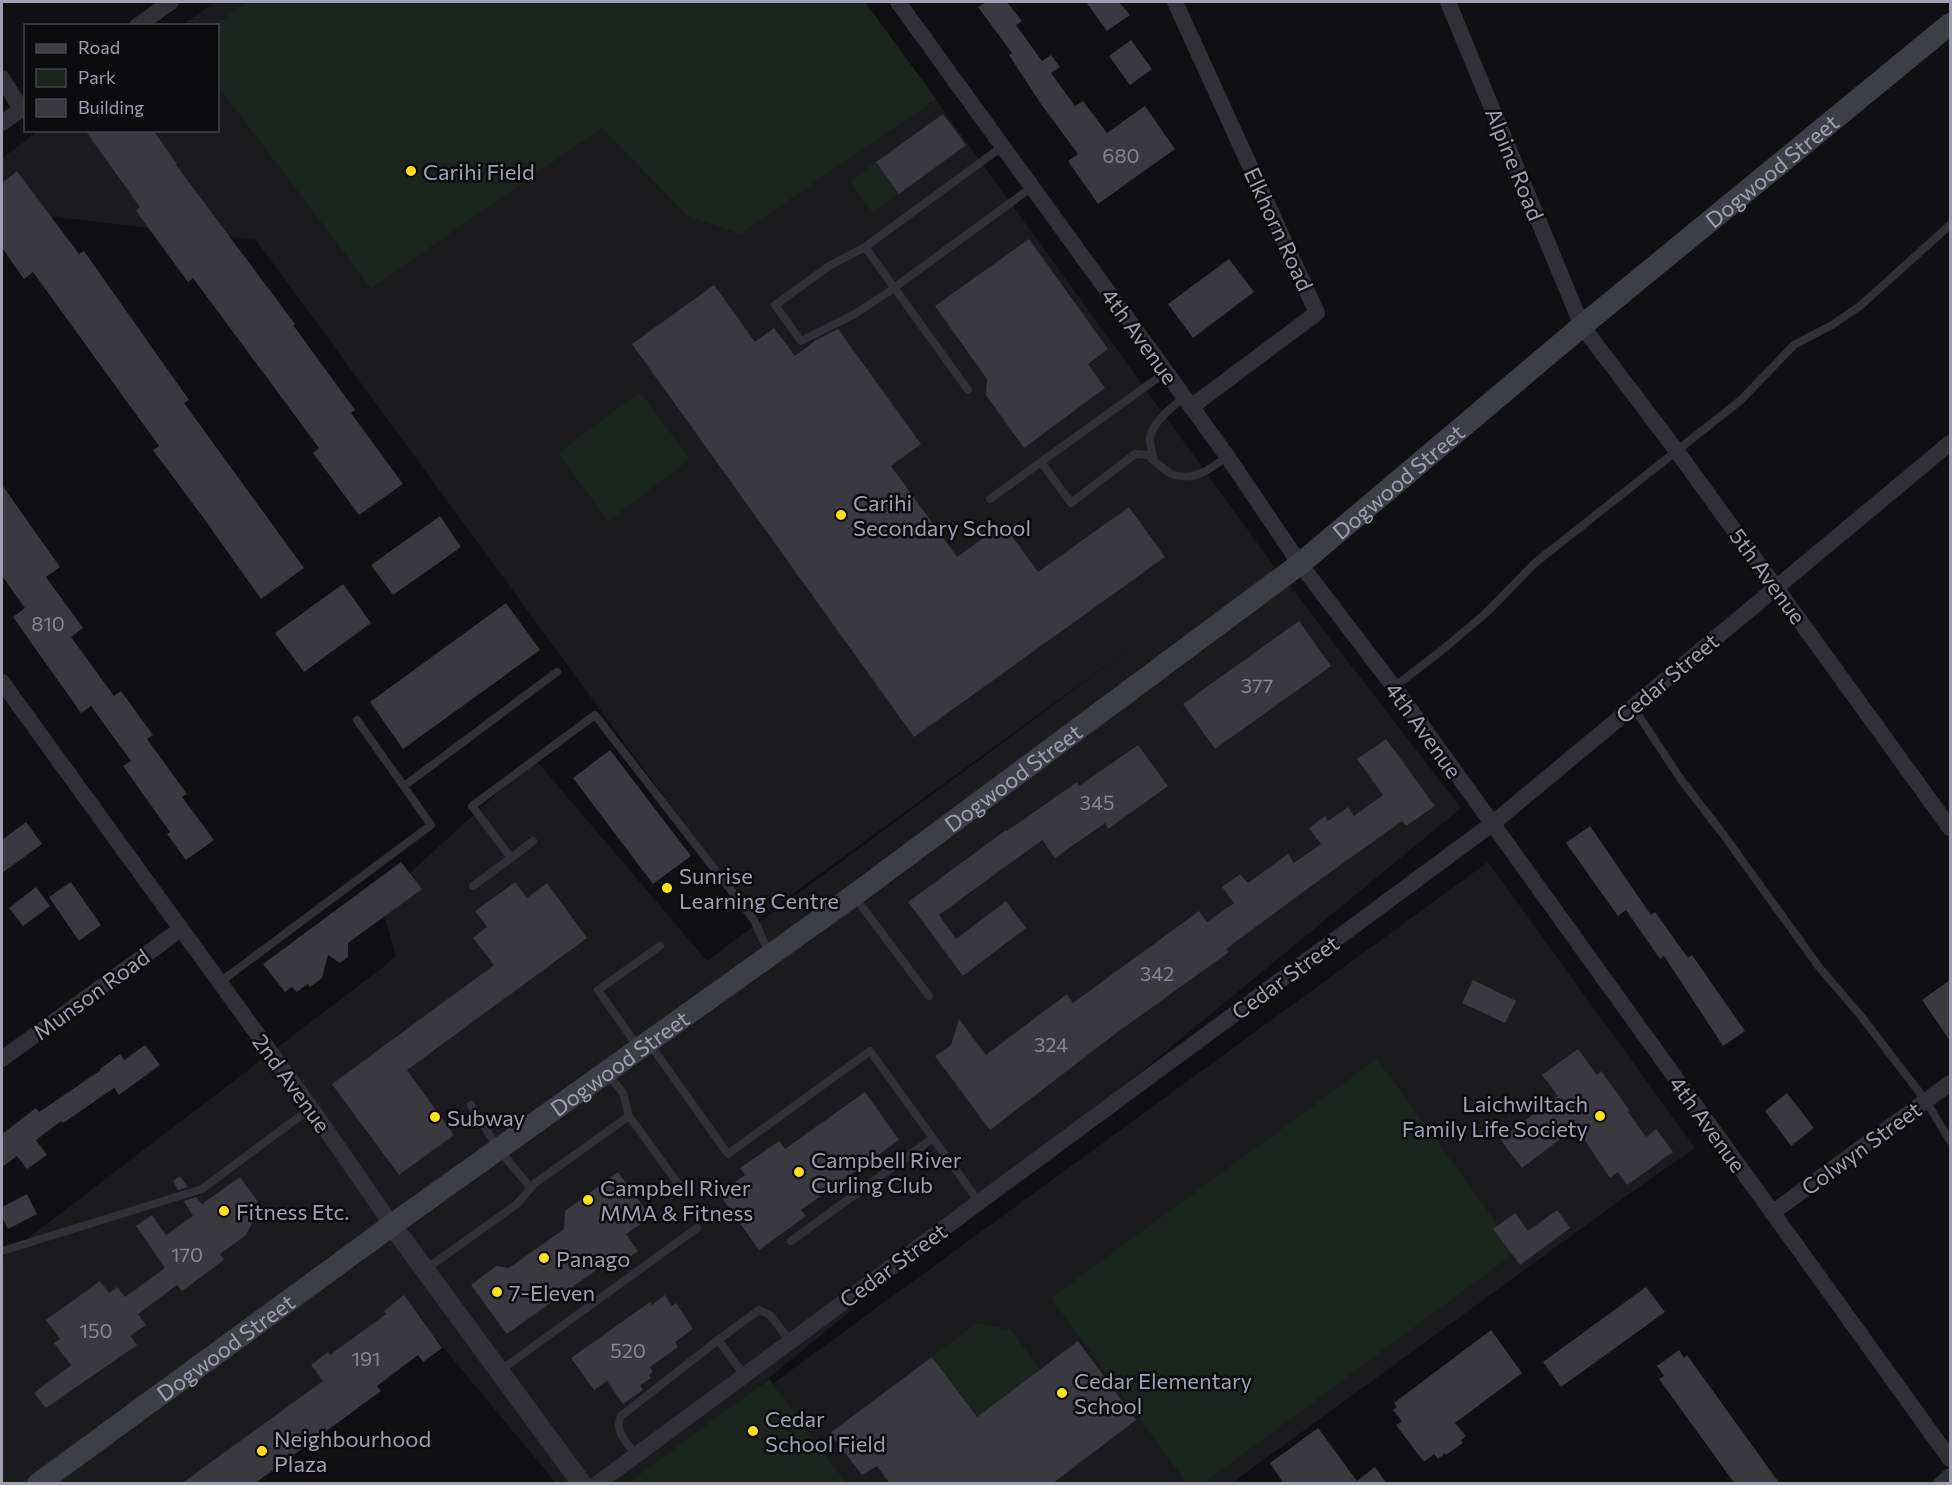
<svg xmlns="http://www.w3.org/2000/svg" width="1952" height="1485" font-family="Commissioner,sans-serif">
<style>
.built{fill:#1b1b1e}
.green{fill:#1c241e}
.building{fill:#39393f}
.lines{fill:none;stroke-linecap:round;stroke-linejoin:round}
.service{stroke:#303036;stroke-width:8}
.minor{stroke:#303036;stroke-width:16}
.tertiary{stroke:#303036;stroke-width:20}
.secondary{stroke:#3e3e46;stroke-width:22}
.poi-dot{fill:#ffe019;stroke:#0b0a0c;stroke-width:2}
.labels{text-anchor:middle;dominant-baseline:central;stroke-width:5;stroke-linejoin:round;paint-order:stroke}
.number-label{font-size:20px;fill:#868796}
.street-label{font-size:22px;fill:#9fa1b3;stroke:#0b0a0c}
.poi-label{font-size:22px;fill:#9fa1b3;stroke:#0b0a0c;text-anchor:start}
</style>
<rect width="100%" height="100%" fill="#100f11"/>
<!-- built -->
<path class="built" d="M215 2H865L1263 551 1461 808 679 1452 1488 862 1695 1148 1622 1199 1232 1483H556L431 1333 235 1483H2V1258L396 957 380 900 535 759 707 961 1144 638 755 921 256 240 2 211V158L39 131 218 130V26L182 25Z"/>
<!-- green -->
<path class="green" d="M248 2H865L936 99 739 234 687 215 602 128 371 288 218 86V26L215 25Z
M876 162 899 194 873 213 850 182Z
M640 392 690 459 608 521 558 453Z
M1377 1059 1517 1251 1204 1483H1187L1051 1298Z
M977 1323 1011 1330 1040 1370 977 1417 932 1357Z
M769 1379 846 1483H628Z"/>
<!-- building -->
<path class="building" d="M986 2H1007L1022 21 1016 25 1042 61 1051 55 1060 67 1051 73 1075 106 1083 101 1107 133 1145 106 1175 149 1098 204 1068 161 1078 154 1041 104 1009 55 1012 53 978 7Z
M1086 2H1119L1130 15 1107 31Z
M1131 40 1152 69 1130 85 1109 56Z
M943 114 966 145 899 194 876 162Z
M85 130H153L177 164 176 165 295 324 293 325 355 410 351 413 403 484 359 515 313 453 319 448 193 278 188 282 136 211 140 207Z
M17 171 79 254 84 251 189 400 184 403 304 568 261 599 205 520 153 450 159 446 33 272 24 279 2 248V183Z
M1029 239 1108 349 1088 364 1105 388 1024 448 986 395 987 379 935 306Z
M1229 259 1254 292 1193 338 1168 304Z
M714 285 755 342 774 328 795 356 816 340 838 329 921 444 891 466 957 557 1003 524 1038 572 1129 507 1165 557 914 737 632 344Z
M2 485 60 567 46 577 83 628 71 637 114 696 121 691 153 735 147 739 187 794 182 797 214 840 186 860 167 834 170 832 123 766 131 761 91 706 81 713 13 617 25 608 2 576Z
M440 516 461 547 393 595 371 565Z
M343 584 371 623 304 672 275 633Z
M506 603 540 650 403 749 370 702Z
M1299 621 1331 666 1215 749 1183 704Z
M1386 739 1435 806 1406 826 1402 821 1311 886 1226 949 1229 952 1115 1034 990 1130 935 1056 951 1045 959 1019 986 1055 1067 994 1073 1003 1199 911 1207 922 1234 903 1222 887 1240 874 1248 883 1288 854 1294 863 1321 844 1309 828 1325 816 1328 821 1348 807 1354 816 1383 795 1357 759Z
M1138 745 1168 786 1108 829 1105 823 1055 858 1042 840 939 915 956 939 1006 901 1026 928 963 976 908 902 1006 830 1007 831 1077 782 1079 786Z
M610 750 691 856 653 884 573 778Z
M26 822 42 844 2 873V840Z
M1590 826 1651 915 1655 912 1688 958 1692 955 1745 1031 1723 1046 1664 956 1660 959 1626 910 1618 916 1566 843Z
M401 862 422 889 348 943V957L340 963 328 955 322 978 310 987 308 984 297 992 292 987 285 992 263 964Z
M71 882 101 925 79 941 49 897Z
M515 882 527 898 547 883 587 938 407 1070 454 1135 399 1175 332 1084 494 965 473 938 487 927 475 911Z
M36 887 50 906 23 926 9 908Z
M1473 980 1516 1001 1505 1023 1462 1003Z
M1950 980V1041L1922 1000Z
M145 1045 160 1065 119 1095 114 1088 63 1123 61 1121 36 1140 47 1155 27 1169 17 1156 2 1167V1134L36 1108 39 1112 101 1070 100 1069 120 1054 124 1060Z
M1578 1049 1597 1075 1601 1071 1630 1111 1628 1112 1646 1137 1656 1129 1673 1152 1627 1185 1618 1172 1610 1178 1576 1127 1522 1168 1500 1139 1558 1096 1542 1075Z
M865 1092 899 1140 801 1210 806 1216 759 1250 719 1194 745 1175 740 1168 779 1141 785 1149Z
M1787 1093 1814 1128 1791 1146 1765 1111Z
M618 1172 651 1217 626 1234 638 1251 611 1271 606 1263 507 1334 471 1285 496 1266 509 1268 564 1229 565 1211Z
M180 1176 188 1187 178 1190 173 1181Z
M240 1177 261 1206 246 1235 220 1254 224 1260 182 1291 177 1285 138 1314 146 1325 130 1336 137 1345 46 1408 34 1393 71 1365 54 1343 60 1339 46 1320 100 1281 109 1293 117 1287 125 1297 165 1268 136 1226 152 1215 166 1235 193 1216 184 1201 196 1197 202 1204Z
M27 1194 37 1214 8 1229 2 1217V1207Z
M1557 1210 1570 1228 1520 1265 1493 1229 1515 1213 1528 1231Z
M1646 1287 1665 1312 1561 1387 1543 1362Z
M404 1295 442 1348 423 1362 418 1355 377 1386 381 1391 254 1484H181L323 1381 311 1365 328 1352 330 1355 386 1314 384 1311Z
M665 1295 672 1306 676 1303 693 1329 675 1342 678 1347 650 1367 653 1372 649 1375 651 1378 640 1385 643 1390 623 1404 607 1381 594 1390 571 1358 650 1302 652 1305Z
M1491 1330 1522 1373 1455 1423 1466 1436 1461 1440 1463 1443 1446 1455 1445 1453 1438 1459 1434 1454 1424 1462 1396 1425 1402 1421 1393 1410 1397 1407 1394 1403Z
M1078 1341 1136 1420 1052 1484H890L877 1466 862 1475 830 1433 932 1357 977 1417Z
M1679 1350 1684 1358 1687 1355 1780 1484H1735L1659 1379 1664 1376 1657 1366Z
M1318 1428 1357 1481 1375 1467 1387 1484H1284L1270 1463Z"/>
<g class="lines">
<!-- service -->
<path class="service" d="M865 247 829 266 775 305 801 341 853 315 887 293 1032 187
M968 390 865 247 1003 146
M1184 397C1173 406 1153 422 1150 437 1149 444 1153 454 1154 461 1160 465 1167 473 1174 475 1195 481 1211 469 1227 456
M1154 461 1148 455 1135 454 1071 503 1041 462 1166 372
M990 499 1041 462
M1394 687 1441 651 1486 613 1535 563 1741 400 1794 345 1832 325 1860 306 1950 225
M1633 707 1682 781 1723 834 1819 967 1861 1016 1926 1101 1950 1141
M404 786 557 672
M533 841 511 858 472 806 595 715 754 920 770 955
M473 886 511 858
M854 896 929 996
M220 982 431 825 357 720
M649 1043 728 1154 870 1051 979 1202
M638 1047 598 990 660 946
M607 1073 623 1093 629 1116
M471 1105 499 1150 531 1188
M791 1241 933 1138
M2 1251 202 1189 311 1108
M426 1269 517 1204 534 1184 629 1116 679 1185
M501 1370 697 1228
M744 1375 718 1340 759 1310 770 1315 790 1341
M636 1455C627 1443 614 1431 621 1416L718 1340"/>
<!-- minor -->
<path class="minor" d="M898 2 1227 456 1300 564 1394 687 1950 1459
M1175 2 1317 313 1191 407
M1448 2 1582 326 1676 450 1950 828
M137 26 171 2
M2 78 21 109
M2 123 26 106
M2 682 311 1108 392 1225
M2 1059 181 929
M1772 1213 1950 1083
M597 1484 1492 824 1950 443
M1941 1484 1950 1476"/>
<!-- tertiary -->
<path class="tertiary" d="M392 1225 582 1484"/>
<!-- secondary -->
<path class="secondary" id="s1" d="M38 1484 392 1225 853 896 1300 564 1582 326 1950 24"/>
</g>
<!-- markers -->
<g class="poi-dot">
<circle cx="411" cy="171" r="6"/>
<circle cx="841" cy="515" r="6"/>
<circle cx="667" cy="888" r="6"/>
<circle cx="1600" cy="1116" r="6"/>
<circle cx="435" cy="1117" r="6"/>
<circle cx="799" cy="1172" r="6"/>
<circle cx="588" cy="1200" r="6"/>
<circle cx="224" cy="1211" r="6"/>
<circle cx="544" cy="1258" r="6"/>
<circle cx="497" cy="1292" r="6"/>
<circle cx="1062" cy="1393" r="6"/>
<circle cx="753" cy="1431" r="6"/>
<circle cx="262" cy="1451" r="6"/>
</g>
<g class="labels">
<!-- number labels -->
<g class="number-label">
<text x="1121" y="155">680</text>
<text x="48" y="623">810</text>
<text x="1257" y="685">377</text>
<text x="1097" y="802">345</text>
<text x="1157" y="973">342</text>
<text x="1051" y="1044">324</text>
<text x="187" y="1254">170</text>
<text x="96" y="1330">150</text>
<text x="628" y="1350">520</text>
<text x="366" y="1358">191</text>
</g>
<!-- street labels -->
<g class="street-label">
<text transform="translate(1515 164) rotate(68)">Alpine Road</text>
<text stroke="none"><textPath href="#s1" startOffset="2176">Dogwood Street</textPath></text>
<text transform="translate(1279 229) rotate(65)">Elkhorn Road</text>
<text transform="translate(1140 336) rotate(54)">4th Avenue</text>
<text stroke="none"><textPath href="#s1" startOffset="1690">Dogwood Street</textPath></text>
<text transform="translate(1768 576) rotate(54)">5th Avenue</text>
<text transform="translate(1667 678) rotate(-40)">Cedar Street</text>
<text transform="translate(1424 730) rotate(54)">4th Avenue</text>
<text stroke="none"><textPath href="#s1" startOffset="1204">Dogwood Street</textPath></text>
<text transform="translate(1285 977) rotate(-36)">Cedar Street</text>
<text transform="translate(91 994) rotate(-36)">Munson Road</text>
<text stroke="none"><textPath href="#s1" startOffset="718">Dogwood Street</textPath></text>
<text transform="translate(292 1083) rotate(54)">2nd Avenue</text>
<text transform="translate(1708 1124) rotate(54)">4th Avenue</text>
<text transform="translate(1861 1148) rotate(-36)">Colwyn Street</text>
<text transform="translate(893 1265) rotate(-36)">Cedar Street</text>
<text stroke="none"><textPath href="#s1" startOffset="232">Dogwood Street</textPath></text>
</g>
<!-- poi labels -->
<g class="poi-label">
<text x="423" y="171">Carihi Field</text>
<text x="853" y="502">Carihi<tspan x="853" dy="25">Secondary School</tspan></text>
<text x="679" y="875">Sunrise<tspan x="679" dy="25">Learning Centre</tspan></text>
<text x="1588" y="1103" text-anchor="end">Laichwiltach<tspan x="1588" dy="25">Family Life Society</tspan></text>
<text x="447" y="1117">Subway</text>
<text x="811" y="1159">Campbell River<tspan x="811" dy="25">Curling Club</tspan></text>
<text x="600" y="1187">Campbell River<tspan x="600" dy="25">MMA &amp; Fitness</tspan></text>
<text x="236" y="1211">Fitness Etc.</text>
<text x="556" y="1258">Panago</text>
<text x="509" y="1292">7-Eleven</text>
<text x="1074" y="1380">Cedar Elementary<tspan x="1074" dy="25">School</tspan></text>
<text x="765" y="1418">Cedar<tspan x="765" dy="25">School Field</tspan></text>
<text x="274" y="1438">Neighbourhood<tspan x="274" dy="25">Plaza</tspan></text>
</g>
</g>
<!-- border -->
<rect width="1952" height="1485" fill="none" stroke="#9fa1b3" stroke-width="6"/>
<!-- legend -->
<rect x="24" y="24" width="195" height="108" fill="#0b0a0c" stroke="#46464f" stroke-width="1.5"/>
<rect x="36" y="44" width="30" height="9" fill="#3e3e46" stroke="#46464f" stroke-width="1.5"/>
<text x="78" y="54" font-size="18" fill="#9fa1b3">Road</text>
<rect x="36" y="69" width="30" height="18" fill="#1c241e" stroke="#46464f" stroke-width="1.5"/>
<text x="78" y="84" font-size="18" fill="#9fa1b3">Park</text>
<rect x="36" y="99" width="30" height="18" fill="#39393f" stroke="#46464f" stroke-width="1.5"/>
<text x="78" y="114" font-size="18" fill="#9fa1b3">Building</text>
</svg>
